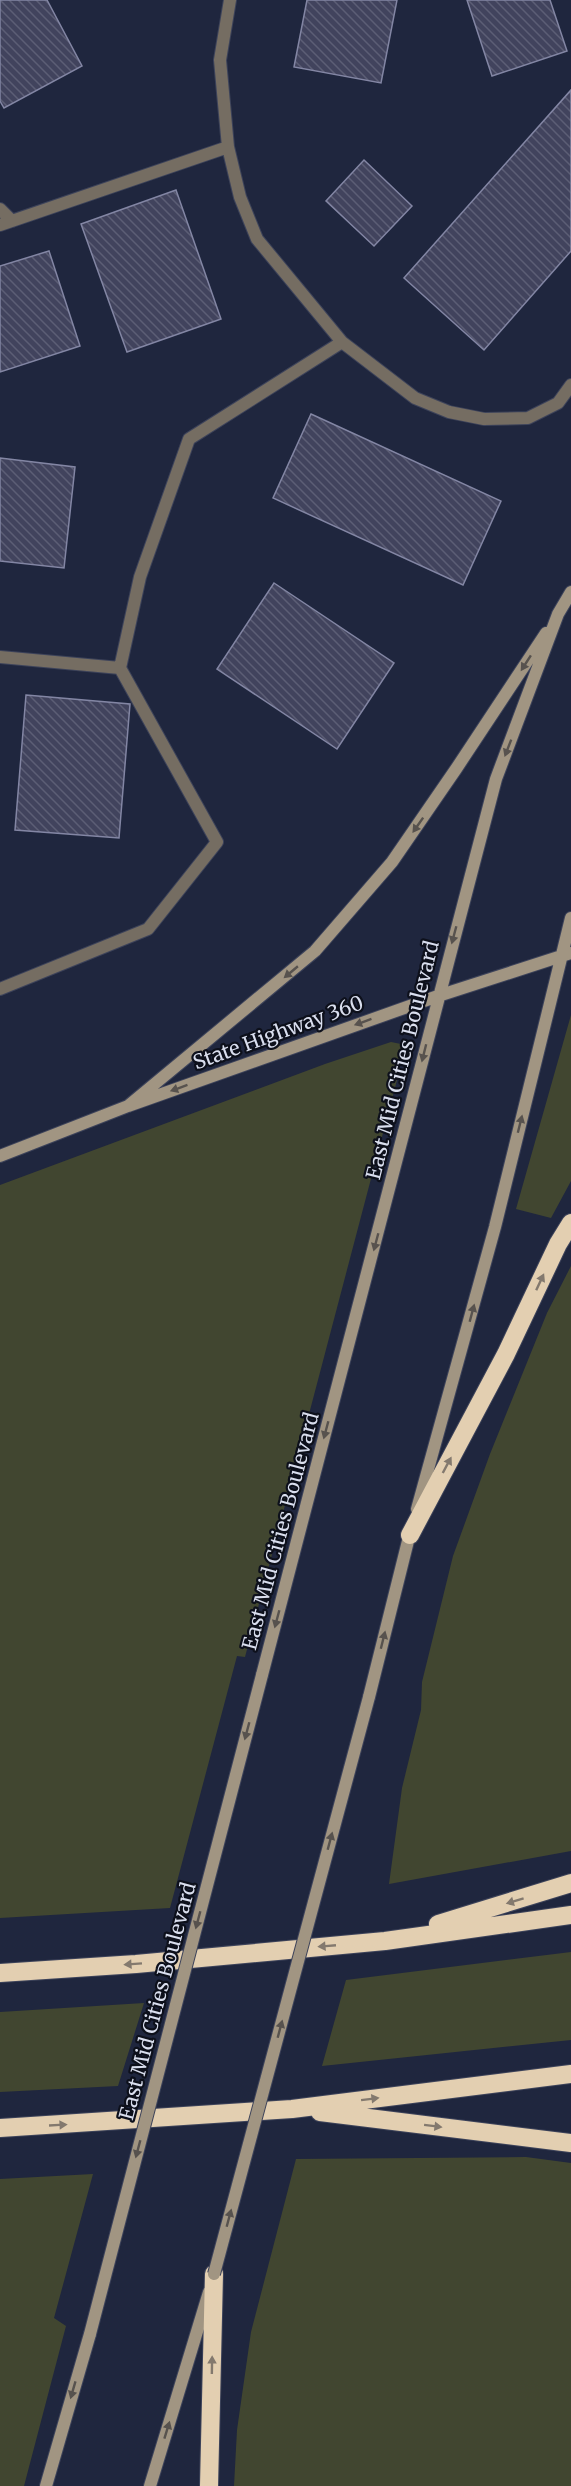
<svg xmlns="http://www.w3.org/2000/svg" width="571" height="2486" font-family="Merriweather,serif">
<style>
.green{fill:#414630}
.building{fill:url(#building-back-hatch);stroke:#8386a4;stroke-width:1.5}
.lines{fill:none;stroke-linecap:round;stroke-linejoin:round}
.lane-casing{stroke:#3d435a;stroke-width:14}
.secondary-casing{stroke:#3d435a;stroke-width:14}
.highway-casing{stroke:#3d435a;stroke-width:20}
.lane{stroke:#756d62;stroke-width:12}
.secondary{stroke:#a19582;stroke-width:12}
.highway{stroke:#e3cfb1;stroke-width:18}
.secondary-bridge-casing{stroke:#3d435a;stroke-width:14;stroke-linecap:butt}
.secondary-bridge{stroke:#a19582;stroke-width:12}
.oneway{fill:#57524e}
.oneway2{fill:#83796e}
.labels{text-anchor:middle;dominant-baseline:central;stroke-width:4.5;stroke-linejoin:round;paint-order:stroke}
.street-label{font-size:20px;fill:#d9deee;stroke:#0d101b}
</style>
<defs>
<pattern id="building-back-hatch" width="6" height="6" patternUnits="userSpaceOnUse" patternTransform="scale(1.5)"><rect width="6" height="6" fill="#41435d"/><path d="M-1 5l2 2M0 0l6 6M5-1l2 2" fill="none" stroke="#5c5e75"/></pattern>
</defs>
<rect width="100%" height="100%" fill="#1f263e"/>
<!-- green -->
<path class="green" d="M571 1015V1181L551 1218 516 1209Z
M391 1042 401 1044 403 1052 397 1080 245 1657 237 1656 170 1908 0 1918V1185L325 1064Z
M571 1266V1851L389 1884 402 1788 421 1710 422 1682 453 1556 490 1454 547 1313Z
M571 1952V2040L322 2066 346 1980Z
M144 2003 118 2086 0 2092V2012Z
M526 2157 571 2163V2486H234L237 2430 251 2332 296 2159Z
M93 2174 54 2318 66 2326 24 2486H0V2179Z"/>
<!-- building -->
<path class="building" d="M0 0H47L82 66 4 108 0 101Z
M307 0H397L381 83 294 67Z
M467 0H550L567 51 492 76Z
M571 90V251L484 350 404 278Z
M364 160 412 206 374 246 326 201Z
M176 190 221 319 127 352 81 224Z
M49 251 80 346 0 372V266Z
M311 414 501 501 463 585 273 498Z
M0 458 75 467 64 568 0 561Z
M274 583 394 663 337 749 217 669Z
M26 695 130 704 119 838 15 830Z"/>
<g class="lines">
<defs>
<path id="lane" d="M230 0 220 60 228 147 240 197 257 239 342 342 415 398 449 412 484 419 528 418 558 403 571 385
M0 209 12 221
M0 225 228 147
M0 657 120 668 217 842 148 929 0 989
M120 668 140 577 189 439 342 342"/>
<path id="secondary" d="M128 1106 315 951 392 862 456 769 546 633
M0 1156 128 1106 438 996 571 953
M417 1509 495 1227 571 918
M262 1675 496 779 558 614 571 592
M369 1697 411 1529
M46 2486 90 2334
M150 2486 209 2292"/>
<path id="highway" d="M410 1535 506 1354 558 1244 571 1223
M438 1924 571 1883
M0 1973 136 1964 385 1941 571 1915
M320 2112 571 2143
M0 2128 292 2109 571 2074
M209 2486 214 2274"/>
</defs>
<!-- lane casing -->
<use href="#lane" class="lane-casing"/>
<!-- secondary casing -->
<use href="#secondary" class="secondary-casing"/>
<!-- highway casing -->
<use href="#highway" class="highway-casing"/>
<!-- lane -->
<use href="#lane" class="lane"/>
<!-- secondary -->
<use href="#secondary" class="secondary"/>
<!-- highway -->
<use href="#highway" class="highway"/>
<defs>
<path id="secondary-bridge" d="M214 2274 369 1697
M90 2334 262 1675"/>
</defs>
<!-- secondary-bridge casing -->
<use href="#secondary-bridge" class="secondary-bridge-casing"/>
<!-- secondary-bridge -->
<use href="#secondary-bridge" class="secondary-bridge"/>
</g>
<!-- one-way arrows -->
<defs><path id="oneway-solid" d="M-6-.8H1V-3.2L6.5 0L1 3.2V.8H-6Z" transform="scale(1.5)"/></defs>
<g class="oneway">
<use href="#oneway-solid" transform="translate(526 663) rotate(123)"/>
<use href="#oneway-solid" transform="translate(508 748) rotate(111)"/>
<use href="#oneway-solid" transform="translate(418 825) rotate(125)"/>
<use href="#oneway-solid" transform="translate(454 935) rotate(105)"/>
<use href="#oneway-solid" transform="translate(291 972) rotate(140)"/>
<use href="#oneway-solid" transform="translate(363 1022) rotate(160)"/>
<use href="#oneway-solid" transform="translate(424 1053) rotate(104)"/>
<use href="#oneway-solid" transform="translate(179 1088) rotate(160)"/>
<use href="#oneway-solid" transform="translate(520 1124) rotate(-76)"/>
<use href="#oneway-solid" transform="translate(376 1242) rotate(105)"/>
<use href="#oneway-solid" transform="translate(472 1313) rotate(-75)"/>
<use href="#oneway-solid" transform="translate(326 1430) rotate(105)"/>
<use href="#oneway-solid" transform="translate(277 1619) rotate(105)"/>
<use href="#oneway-solid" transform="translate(383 1640) rotate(-76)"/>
<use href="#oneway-solid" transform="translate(247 1731) rotate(105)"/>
<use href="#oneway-solid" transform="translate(330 1841) rotate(-75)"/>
<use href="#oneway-solid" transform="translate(198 1920) rotate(105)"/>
<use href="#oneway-solid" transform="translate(280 2029) rotate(-75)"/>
<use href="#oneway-solid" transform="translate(138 2149) rotate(105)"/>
<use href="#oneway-solid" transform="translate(229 2218) rotate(-75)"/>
<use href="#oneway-solid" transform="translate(73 2390) rotate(106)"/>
<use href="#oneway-solid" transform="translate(167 2430) rotate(-73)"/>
</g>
<g class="oneway2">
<use href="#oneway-solid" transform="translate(540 1282) rotate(-65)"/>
<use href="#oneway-solid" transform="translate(447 1465) rotate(-62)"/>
<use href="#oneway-solid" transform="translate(515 1901) rotate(163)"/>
<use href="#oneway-solid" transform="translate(327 1946) rotate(175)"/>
<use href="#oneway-solid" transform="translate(133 1964) rotate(176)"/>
<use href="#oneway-solid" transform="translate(370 2099) rotate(-7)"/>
<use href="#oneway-solid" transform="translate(58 2125) rotate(-3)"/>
<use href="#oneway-solid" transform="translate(433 2126) rotate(7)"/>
<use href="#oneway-solid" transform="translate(212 2365) rotate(-89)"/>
</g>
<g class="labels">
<!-- street labels -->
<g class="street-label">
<text transform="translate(278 1032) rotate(-20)">State Highway 360</text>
<text transform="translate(402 1060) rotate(-76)">East Mid Cities Boulevard</text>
<text transform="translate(280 1531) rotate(-75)">East Mid Cities Boulevard</text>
<text transform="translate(157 2001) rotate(-75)">East Mid Cities Boulevard</text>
</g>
</g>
</svg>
